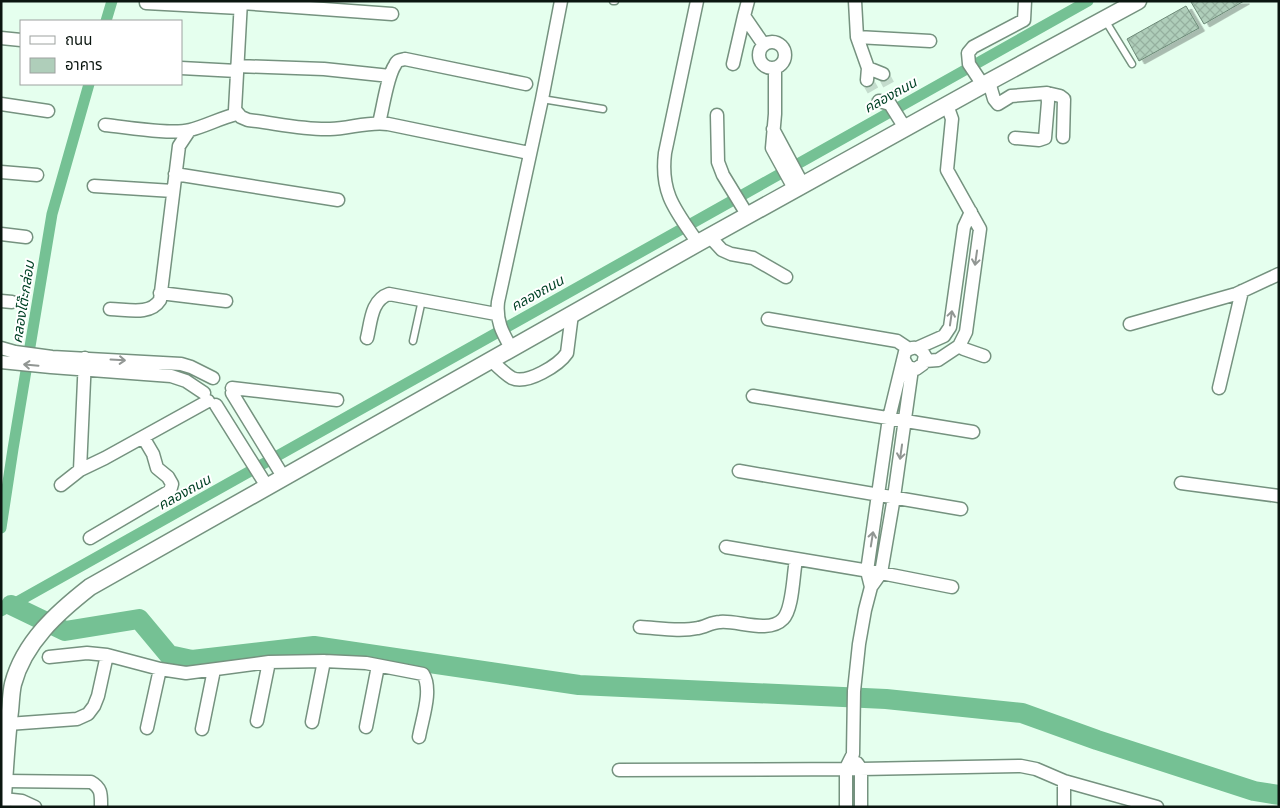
<svg xmlns="http://www.w3.org/2000/svg" width="1280" height="808" font-family="Montserrat,'Noto Sans Thai',sans-serif">
<style>
.lines{fill:none;stroke-linecap:round;stroke-linejoin:round}
.canal{stroke:#75c194;stroke-width:11}
.river{stroke:#75c194;stroke-width:20}
.building{fill:url(#building-cross-hatch);stroke:#6c8977;filter:url(#shadow)}
.minor-tunnel{stroke:#c4dccd;stroke-width:12;stroke-dasharray:12 6;stroke-linecap:butt}
.service-casing{stroke:#75927f;stroke-width:9}
.minor-casing{stroke:#75927f;stroke-width:15}
.tertiary-casing{stroke:#75927f;stroke-width:19}
.service{stroke:#fff;stroke-width:6}
.minor{stroke:#fff;stroke-width:12}
.tertiary{stroke:#fff;stroke-width:16}
.oneway{stroke:#919693}
.labels{text-anchor:middle;dominant-baseline:central;stroke-width:4;stroke-linejoin:round;paint-order:stroke}
.water-label{font-size:14px;font-style:italic;fill:#014225;stroke:#fff}
</style>
<defs>
<pattern id="building-cross-hatch" width="8" height="8" patternUnits="userSpaceOnUse" patternTransform="scale(1.25)"><rect width="8" height="8" fill="#afceba"/><path d="M0 0l8 8M0 8l8-8" fill="none" stroke="#95b09f"/></pattern>
<filter id="shadow"><feDropShadow dx="5.5" dy="3" stdDeviation="0" flood-color="#0004"/></filter>
</defs>
<rect width="100%" height="100%" fill="#e5ffee"/>
<g class="lines">
<!-- canal -->
<path class="canal" d="M106 21 112 1
M1 528 13 449 52 214 89 84
M1 611 1088 1"/>
<!-- river -->
<path class="river" d="M11 605 65 631 139 619 169 655 192 660 314 646 579 685 886 699 1022 713 1097 740 1254 791 1279 795"/>
</g>
<!-- building -->
<path class="building" d="M1193 1H1244L1204 24 1191 2Z
M1186 6 1199 28 1139 61 1127 39Z"/>
<g class="lines">
<!-- minor-tunnel -->
<path class="minor-tunnel" d="M883 74 893 93
M867 80 879 101"/>
<defs>
<path id="service" d="M613 1H615
M1105 20 1132 64
M542 99 603 109
M413 341 422 300"/>
<path id="minor" d="M241 1 235 110 241 117 248 120C275 123 303 130 330 129 349 129 368 121 388 124L529 153
M697 1 665 153C660 194 676 211 698 243
M748 1 744 16 764 45
M855 1 857 37 868 68 867 80
M146 3 240 8
M241 3 392 14
M857 37 930 41
M1 38 21 40
M759 55a13 13 0 1 1 26 0a13 13 0 1 1-26 0Z
M733 64 744 16
M237 66 324 69 390 76
M181 68 237 71
M775 68V114L772 148 795 190
M868 68 883 74
M989 82 994 99 998 104 1011 96 1047 93 1048 102 1045 138 1039 140 1015 138
M983 85 969 64 968 53 973 47 1024 20 1025 1
M1047 93 1060 96 1064 99 1063 137
M879 101 890 104 905 128
M1 104 48 111
M717 115 718 162 723 175 748 216
M379 123C383 108 387 77 395 65 397 60 400 60 405 59L526 84
M105 125C126 127 171 135 190 130 206 126 220 118 237 114
M773 129 803 185
M1 172 37 175
M175 174 338 200
M94 186 173 191
M1 234 26 237
M710 237 722 250 731 254 753 258 786 277
M160 293 226 301
M1 301 12 302
M110 309C126 309 150 316 160 300L179 146 189 131
M768 319 897 341 909 349
M1130 324 1236 294 1279 274
M367 338C371 322 371 300 389 294L496 314
M959 346 964 349 984 356
M1 348 15 352 52 357 181 364 191 367 213 378
M511 348C502 332 496 321 498 302L542 99 561 1
M917 348 944 336 950 327 964 227 971 212
M85 358 80 470 105 458 208 401
M491 360C497 366 505 374 512 378 527 385 559 365 567 353L572 314
M925 361 938 360 959 346 966 332 980 229 947 170 952 119 947 105
M1 362 51 367 171 376 186 381 204 393
M232 388 337 400
M1219 388 1242 291
M232 393 284 478
M753 396 973 432
M216 405 268 488
M739 471 961 509
M1181 483 1279 496
M61 485 80 470
M90 538 170 491 172 484 168 477 157 468 153 454 143 437
M726 547 881 573 952 587
M871 587 867 571 889 418 905 352C913 345 921 347 925 356L923 364 916 369 908 367 904 360
M640 627C659 628 679 632 698 628 705 627 712 622 720 622 737 620 769 634 783 619 793 609 793 575 796 560
M49 657 87 653 107 655 160 669 186 673 269 662 324 661 366 663 423 674C433 690 422 719 419 737
M257 721 269 662
M312 722 324 661
M8 724 77 719 88 714 94 706 98 696 107 655
M366 727 378 666
M147 728 160 669
M202 729 214 670
M857 763 861 769V807
M619 770 861 769 1021 766 1036 769 1064 781 1157 807
M5 781 91 782C102 788 101 795 101 807
M1064 781V807
M3 799 22 801 35 807
M846 807V768L853 754 854 691 859 644 865 610 871 587 881 573 894 497 912 369"/>
<path id="tertiary" d="M2 807C5 775 6 743 10 711 11 702 11 693 13 684 24 642 58 612 90 587L698 243 983 85 1138 1"/>
</defs>
<!-- service casing -->
<use href="#service" class="service-casing"/>
<!-- minor casing -->
<use href="#minor" class="minor-casing"/>
<!-- tertiary casing -->
<use href="#tertiary" class="tertiary-casing"/>
<!-- service -->
<use href="#service" class="service"/>
<!-- minor -->
<use href="#minor" class="minor"/>
<!-- tertiary -->
<use href="#tertiary" class="tertiary"/>
</g>
<!-- one-way arrows -->
<defs><path id="oneway-shaft" d="M-6 0H5M1.5-3L5.5 0L1.5 3" fill="none" stroke-width="1.6" stroke-linecap="round" stroke-linejoin="round" transform="scale(1.25)"/></defs>
<g class="oneway">
<use href="#oneway-shaft" transform="translate(976 258) rotate(98)"/>
<use href="#oneway-shaft" transform="translate(951 318) rotate(-82)"/>
<use href="#oneway-shaft" transform="translate(118 360) rotate(3)"/>
<use href="#oneway-shaft" transform="translate(31 365) rotate(-175)"/>
<use href="#oneway-shaft" transform="translate(901 452) rotate(98)"/>
<use href="#oneway-shaft" transform="translate(872 539) rotate(-81)"/>
</g>
<g class="labels">
<!-- water labels -->
<g class="water-label">
<text transform="translate(890 95) rotate(-29)">คลองถนน</text>
<text transform="translate(537 293) rotate(-29)">คลองถนน</text>
<text transform="translate(23 302) rotate(-81)">คลองโต๊ะกล่อม</text>
<text transform="translate(184 492) rotate(-29)">คลองถนน</text>
</g>
</g>
<!-- border -->
<rect width="1280" height="808" fill="none" stroke="#0b1610" stroke-width="5"/>
<!-- legend -->
<rect x="20" y="20" width="162" height="65" fill="#ffffff" stroke="#9da29f"/>
<rect x="30" y="36" width="25" height="8" fill="#ffffff" stroke="#9da29f"/>
<text x="65" y="45" font-size="15" fill="#0b1610">ถนน</text>
<rect x="30" y="58" width="25" height="15" fill="#afceba" stroke="#9da29f"/>
<text x="65" y="70" font-size="15" fill="#0b1610">อาคาร</text>
</svg>
